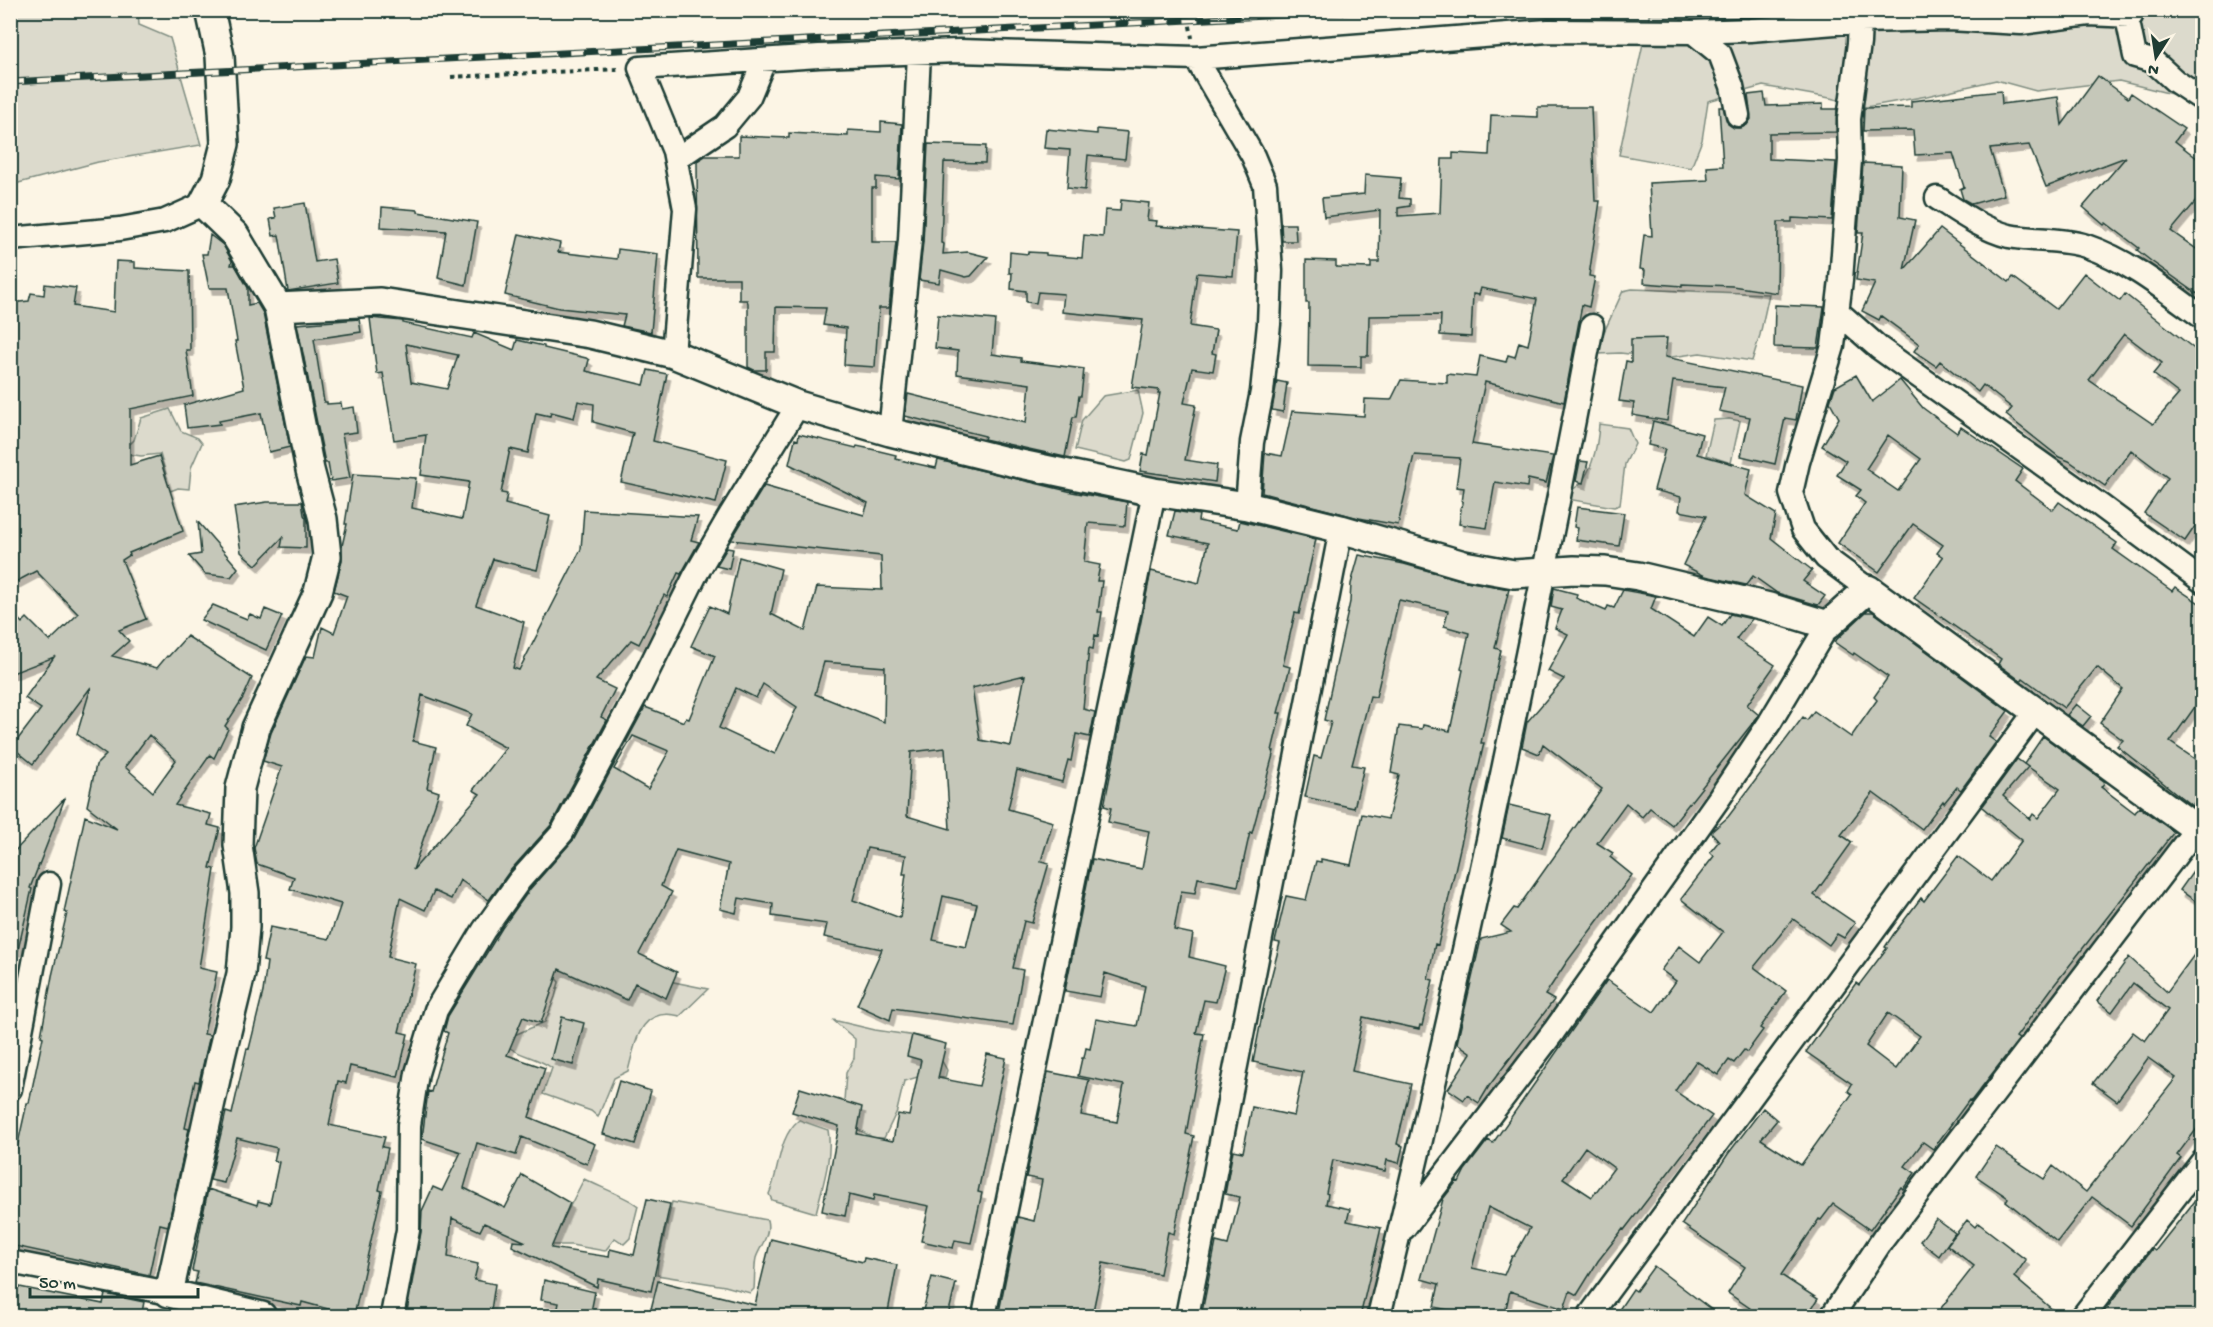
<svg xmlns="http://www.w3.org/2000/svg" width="2213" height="1327" font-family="'Gochi Hand',sans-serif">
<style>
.green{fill:#dcdacc;stroke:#7e8c80;stroke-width:1.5}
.building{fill:#c5c7b9;stroke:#1f3d34;stroke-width:1.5;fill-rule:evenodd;filter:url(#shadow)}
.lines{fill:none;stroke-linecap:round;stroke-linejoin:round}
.minor-casing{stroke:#1f3d34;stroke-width:27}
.tertiary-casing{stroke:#1f3d34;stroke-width:32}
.path{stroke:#1f3d34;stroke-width:4;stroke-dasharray:4.5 4.5;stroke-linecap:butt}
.minor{stroke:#fcf5e5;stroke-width:22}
.tertiary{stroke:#fcf5e5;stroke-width:27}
.rail-casing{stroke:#1f3d34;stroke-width:7}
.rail{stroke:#fcf5e5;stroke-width:4.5;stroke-dasharray:14;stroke-linecap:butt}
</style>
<defs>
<filter id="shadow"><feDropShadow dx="3.5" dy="6" stdDeviation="0" flood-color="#0004"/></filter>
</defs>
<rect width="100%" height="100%" fill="#fcf5e5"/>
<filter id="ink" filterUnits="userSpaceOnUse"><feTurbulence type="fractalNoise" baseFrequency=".0167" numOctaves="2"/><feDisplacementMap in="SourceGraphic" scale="12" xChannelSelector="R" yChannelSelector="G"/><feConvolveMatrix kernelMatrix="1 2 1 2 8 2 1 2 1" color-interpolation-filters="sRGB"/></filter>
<g filter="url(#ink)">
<!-- green -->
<path class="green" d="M11 10 138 11 139 25 170 38 201 145 98 162 11 185Z
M1650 11H2202V109L2180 96 2119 81 2036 91 1996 80 1927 96 1866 107 1830 98 1763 86 1708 101 1702 140 1691 168 1619 155Z
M1632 289 1769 294 1760 335 1752 361 1700 353 1665 358 1620 353 1599 354V343L1623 291Z
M1138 390 1143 413 1131 460 1126 462 1075 450 1082 420 1103 396Z
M170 409 181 431 198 438 202 443 191 468 189 489 178 488 148 500 157 487 167 478 160 454 141 456 121 453 134 440 141 418Z
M1729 419 1740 421 1731 463 1706 455 1714 420Z
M1599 424 1628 428 1635 444 1625 464 1620 505 1614 507 1567 499 1569 491C1591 483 1598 445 1599 424Z
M552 957 708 989 680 1016C640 1006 636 1041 628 1071L614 1078 598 1117 591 1111 543 1094 552 1068C535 1056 520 1057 504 1044L512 1036 545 1022 555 997 559 982 546 968Z
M833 1020 875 1030 929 1038 947 1070 945 1078 921 1076 904 1081 897 1111 884 1138H874L849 1125 843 1115 846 1073 854 1058 855 1039Z
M799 1120 828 1130C833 1157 822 1187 816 1213L772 1200 769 1194C780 1171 777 1138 799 1120Z
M584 1179C595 1185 632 1199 638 1206L630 1238 624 1244 615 1238 605 1251 571 1245H550Z
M672 1202 767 1220C771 1235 760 1246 756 1258 754 1267 755 1279 754 1289L750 1293 725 1286 657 1275 658 1263Z"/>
<!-- building -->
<path class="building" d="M2098 76 2128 98 2131 93 2184 129 2175 141 2202 162V194L2171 231 2202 253V297L2151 261 2137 250 2139 248 2106 223 2104 225 2083 207 2126 157 2046 187 2029 145 1990 149 2004 195 1972 204 1963 199 1960 189 1964 187 1953 153 1915 155 1913 130 1863 131 1864 108 1911 107V101L2001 91 2002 104 2058 97 2062 125Z
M1764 93 1766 106 1823 104V109H1837L1836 132 1769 133V159L1836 162 1832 220 1792 218V222H1778L1777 293 1732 286 1682 284V286L1644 283 1645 270 1640 269 1644 235 1652 236 1649 183 1708 180 1707 167 1723 166 1719 107H1723L1728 124 1734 128H1741L1747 125 1751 119 1748 95Z
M1538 107H1591L1595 201H1600L1589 276 1595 277 1589 307 1582 305 1564 402 1485 382 1472 444 1553 456 1546 483 1528 479 1527 487 1495 482 1487 528 1459 524 1464 488 1456 487 1460 458 1414 455 1398 525 1359 518 1262 493 1265 453 1282 456 1292 411 1364 416 1365 399 1391 400 1401 380 1447 383V374L1476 377 1480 356 1506 362 1508 355 1515 357 1519 342 1528 345 1537 299 1481 288 1479 295 1473 294 1471 337 1440 335 1441 315 1369 316 1368 356H1361V367L1308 366 1309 303H1306V260L1336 261V267L1371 268V262H1379L1380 210 1324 217 1322 198 1364 194 1365 175 1401 178 1399 198 1410 199V206L1398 208V216L1440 213 1442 159H1453V153L1489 155 1491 115 1538 117Z
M881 122 902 124 899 179 876 177V188H872V242H896L889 308H879L875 367 844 365 846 328 823 325 826 308 776 307 775 352H766V370H754L748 367V303L747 300H739V278H698L697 161 705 156H739V136L789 138V133L848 136V130L881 132Z
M1046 129 1097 134V129L1128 132 1125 159 1088 155 1085 190 1067 188 1070 150 1044 148Z
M928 144 986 146 985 163 944 162 941 243 944 244 943 254 968 252 988 257 971 276 966 277 941 270 939 283 919 280 923 242Z
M1863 163 1902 165 1900 217 1915 220 1904 270 1940 229 2009 282 2013 277 2056 309 2084 273 2120 301 2125 294 2202 355V516L2185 541 2144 513 2168 478 2131 450 2105 486 2069 461 2059 457 2006 415 2012 408 1983 385 1978 392 1940 361 1936 366 1914 351 1919 344 1881 316 1879 320 1862 311 1875 283 1856 280 1863 233H1858ZM2124 334 2162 363 2153 374 2179 394 2153 424 2089 380Z
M1121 200 1149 203 1147 220 1157 221 1156 226 1237 232 1233 276 1197 273 1190 326 1216 330 1212 353 1216 354 1213 371 1192 368 1184 403 1196 405 1185 460 1217 465 1215 482 1140 471 1143 454 1148 455 1160 393H1158L1159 390 1132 387 1143 320 1062 312 1064 294 1038 292 1036 303 1026 302V291L1011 289 1012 273H1009L1010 252 1028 254V252L1046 253V255L1082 258 1084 235 1103 237 1105 210 1120 211Z
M305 203 315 262 334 259 338 283 288 291 279 235 273 236 270 219 276 218 274 208Z
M382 207 418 210V212L477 222 466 285 438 278 446 231 381 227Z
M1281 224H1295L1296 241H1282Z
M519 234 560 243 558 252 617 259 618 249 658 254 651 332 622 326 625 315 559 308 505 295Z
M210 235 223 245 232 261 231 265H235L248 288V305L257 303 263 313 290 447 269 452 261 413 219 421 220 424 187 428 184 405 244 388 235 341H237L228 288H209L202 254H207Z
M116 261 135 262V268L189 271 190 350H186L193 396 130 409V465L159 456 183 531 129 553 130 555 122 560 146 619 119 630 129 641 112 656 157 668 167 656 168 657 187 636 252 678 243 698 225 726 228 729 214 758 210 755 175 805 211 814 208 825 220 828 210 868 215 869 199 968 217 972 204 1034 210 1035 199 1082 195 1081 185 1128 189 1129 168 1226 160 1224 149 1275 10 1245V1147L17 1148 27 1103H29L43 1037 41 1036 52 976 67 913 64 912 85 816 117 829 87 806 96 765 106 755 77 734 91 687 33 764 12 747 41 709 25 698 54 657 10 674V610L22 623 27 618 50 641 78 614 36 571 10 585V303L29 301 31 293 44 295 45 284 76 288 73 306 114 312ZM149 735 176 760 153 792 125 767Z
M1775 305 1824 307 1818 348 1774 347Z
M938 315 995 320 992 354 1021 358V361L1084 369 1081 396H1079L1076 417H1073L1065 457 984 439 985 436 905 416 908 394 1026 423 1030 384 957 374 958 351 935 348Z
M370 318 403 321V323L472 338 474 333 514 350 517 340 544 346V348L586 358 589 360 586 371 644 385 648 370 667 374 653 441 727 460 716 503 621 482 633 433 593 422 594 404 578 401 574 418 551 412 550 416 536 413 528 453 510 449 501 493 507 494 505 504 550 516 537 570 493 559 476 605 524 622 513 668 519 670 581 549 584 510 698 517 691 540 699 542 681 574 678 573 667 597 664 595 639 644 631 640 596 680 615 689 601 717 607 720 551 825 509 872 489 900 460 880 451 899 434 891 425 910 400 898 388 957 416 964 399 1032 408 1034 398 1077 350 1066 346 1083 338 1081 329 1125 385 1137 382 1147 388 1148 379 1190 382 1191 354 1316 302 1302 301 1306 195 1283 198 1272 192 1271 208 1189 257 1205 258 1201 270 1204 279 1162 274 1161 277 1148 237 1138 224 1183 210 1180 226 1112 232 1114 247 1048 249 1049 263 992 267 962 263 961 270 927 329 939 341 904 290 889 294 877 257 864 254 848 282 767 263 761 271 733 306 656 315 657 322 627 334 633 347 596 334 591 342 560V546L347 524H345L353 474 416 478 412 508 462 519 469 482 421 475 426 435 394 440 383 373 377 374ZM406 344 458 355 447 389 411 382ZM422 695 472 714 466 726 506 748 473 790 480 794 413 870 439 792 427 788 436 747 413 741Z
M359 319 361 332 314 339 324 402H327V404L341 403 342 409 354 407 357 432 342 434 350 478 331 481 328 463H325L297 324Z
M1667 338 1665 357 1802 385 1796 420 1785 418 1775 464 1741 456 1750 417 1719 411 1725 387 1673 381 1667 421 1632 415 1634 403 1619 401 1626 361 1631 362V339Z
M1856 375 1872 402 1900 380 1923 408 1957 433 1961 427 2023 469 2015 481 2053 510 2059 502 2117 543 2113 549 2172 591 2175 587 2202 605V697L2170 742 2202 764V791L2192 806 2117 746 2123 740 2100 723 2123 689 2097 667 2064 708 2023 678 2021 681 1998 664 2001 659 1914 598 1943 557 1937 553 1943 545 1913 524 1879 572 1838 543 1865 503 1856 496 1861 490 1837 475 1846 461 1822 446 1839 418 1830 402 1835 387ZM1888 435 1921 459 1898 491 1866 469Z
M1277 381 1287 383 1283 412 1272 410Z
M1653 421 1702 434 1697 454 1751 469 1745 495 1776 514 1771 538 1812 570 1803 581 1825 596 1818 605 1777 593 1753 576 1746 585 1705 576 1683 565 1706 516 1679 511 1681 497 1654 490 1665 449 1648 445Z
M799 434 856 448 857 446 871 449 896 455 895 459 936 468 938 460 1072 492 1127 502 1125 526 1088 523 1084 562 1100 565 1097 581H1102L1098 612H1102L1098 636 1095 635 1093 649 1089 648 1083 709 1095 712 1090 737 1076 734 1071 761 1068 760 1062 782 1017 770 1008 809 1053 822 1041 861 1049 863 1038 901 1032 923 1024 921 1013 968 1023 970 1013 1025 893 1008 890 1020 857 1005 882 949 824 937 827 924 772 916 773 904 739 898 736 913 720 909 729 864 676 850 661 886 672 892 639 954 677 972 666 998 635 983 627 1000 559 969 541 1023 523 1017 507 1055 545 1068 529 1117 595 1144 587 1164 522 1137 516 1155 477 1143 464 1188 505 1208 522 1175 570 1203 551 1248 609 1257 610 1249 634 1255 647 1199 670 1204 651 1291 598 1279 597 1287 512 1246 513 1241 526 1242 484 1223 480 1231 452 1218 448 1257 478 1264 474 1280 495 1284 490 1317H406L421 1232 422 1211 433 1187 442 1191 461 1152 422 1139 428 1091 431 1092 448 1033 444 1031 448 1016 502 928 530 889 574 839 645 707 684 722 686 718 689 719 715 656 691 646 710 606 727 614 739 557 781 569 771 614 805 631 817 587 882 590 881 556 731 540 764 486 864 515 868 503 789 464 795 439 798 440ZM824 662 885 667 884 722 815 694ZM1025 675 1011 746 980 740 972 688ZM763 684 797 707 775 754 719 728 736 688 756 698ZM633 736 669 751 648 789 614 769ZM945 748 950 829 907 816V814L911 752ZM867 848 906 855 903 874H906L900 918 853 900ZM943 896 977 904 966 947 933 940Z
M1580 461 1588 462 1583 483 1576 481Z
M267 502H302L304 515 306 518V548L281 547 283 537 256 565 241 552 234 507Z
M1577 507 1624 513 1619 546 1576 540 1578 528 1574 527Z
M1175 511 1199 515 1198 521 1238 529 1240 521 1316 539 1299 614 1295 613 1283 665 1290 667 1278 713H1281L1272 751H1274L1252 833 1250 832 1238 886 1198 878 1195 893 1181 891 1174 930 1193 934 1189 957 1225 966 1216 1002 1204 1000 1196 1033 1204 1034 1186 1134 1194 1136 1174 1234 1168 1232 1160 1274 1103 1263 1092 1316 1072 1311 1071 1317H998L1018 1217 1034 1221 1042 1180 1026 1177 1048 1072 1089 1080 1081 1115 1117 1122 1124 1085 1078 1076 1082 1058H1084L1086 1048 1090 1049 1096 1019 1137 1026 1145 986 1105 973 1100 997 1065 991 1092 859 1142 869 1149 831 1108 822 1111 808 1104 806 1151 571 1199 583 1208 543 1169 535Z
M198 522 238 568 231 577 205 574 189 556 201 554Z
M727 548 733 549 729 569 716 566Z
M1359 555 1404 564 1461 580 1509 589 1495 648 1501 650 1481 743H1484L1438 945 1435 944 1428 979 1433 980 1422 1026 1420 1025 1419 1029 1363 1017 1352 1071 1411 1084 1397 1144 1403 1146 1399 1163 1387 1160 1385 1171 1333 1160 1326 1193 1328 1194 1326 1204 1350 1209 1347 1221 1381 1228 1360 1317H1201L1216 1242 1228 1245 1240 1197 1225 1194 1233 1150 1243 1152 1252 1107 1294 1116 1303 1072 1253 1062 1264 1005 1280 943 1275 942 1286 896 1306 900 1316 861 1321 862V859L1351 865 1362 814 1388 819 1399 775 1391 773 1399 726 1422 729 1423 725 1450 731 1463 670 1461 669 1469 633 1444 626 1448 611 1399 600 1376 697 1370 696 1352 765 1364 767 1354 808 1305 797 1314 756 1321 758 1331 722 1324 720 1350 602 1351 584Z
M1554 588 1577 594 1576 598 1606 611 1608 606 1614 608 1623 590 1656 596 1651 609 1694 637 1708 617 1722 626 1730 614 1752 619 1736 639 1775 665 1747 705 1759 715 1672 825 1650 808 1642 817 1626 803 1597 843 1613 853 1610 857 1632 875 1566 963 1545 995 1554 1000 1489 1086 1479 1103 1467 1095 1464 1100 1448 1089 1471 1053 1457 1043 1481 939 1511 932 1501 925 1514 908 1517 909 1602 789 1543 744 1539 754 1522 747 1527 722 1564 679 1548 671 1568 634 1555 628 1562 610 1551 607Z
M213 605 247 619 250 614 261 619 265 609 282 616 266 650 201 620Z
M1866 612H1873L2008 711 1989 737 1996 742 1961 790 1957 787 1944 803 1943 801 1922 829 1873 793 1841 835 1852 842 1814 895 1855 923 1844 938 1837 934 1829 945 1793 919 1754 967 1786 991 1760 1028 1763 1030 1747 1052 1744 1050 1734 1063 1729 1060 1718 1075 1696 1061 1675 1091 1712 1116 1624 1230 1623 1229 1598 1261 1577 1295 1570 1291 1564 1309 1510 1291 1504 1317H1457L1458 1312 1434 1307 1439 1284 1421 1279 1443 1199 1457 1181 1459 1182 1465 1170 1488 1140 1493 1143 1607 980 1654 1012 1676 981 1661 970 1679 946 1700 962 1723 932 1681 899 1714 856 1710 852 1719 841 1711 832 1728 817 1803 717 1807 720 1814 711 1851 737 1877 700 1874 697 1888 677 1854 653 1853 655 1834 642ZM1585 1147 1614 1168 1592 1197 1563 1178ZM1488 1207 1530 1228 1514 1256H1512L1504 1275 1472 1268Z
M2076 704 2091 716 2083 726 2067 715Z
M2043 736 2105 782 2101 787 2135 813 2139 807 2174 832 2055 984 2016 1037 2019 1039 1971 1101 1969 1100 1933 1149 1923 1142 1905 1166 1915 1173 1903 1189 1901 1187 1870 1230 1833 1204 1821 1220 1819 1219 1781 1275 1818 1299 1806 1317H1763L1728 1293 1745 1267 1682 1224 1728 1154 1763 1108 1777 1120 1761 1139 1801 1165 1852 1094 1848 1091 1852 1084 1806 1052 1856 983 1859 985 1887 948 1885 947 1893 935 1921 898 1924 901 1958 856 1991 881 2022 840 1982 807 2017 759 2028 767 2003 796 2030 819 2033 814 2038 818 2060 789 2024 764ZM1888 1013 1920 1036 1896 1069 1866 1046Z
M65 798 30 888 32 889 18 950 10 949V856Z
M1509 805 1551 815 1542 848 1502 838Z
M2202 859V906L2180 890Z
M2202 944V1122L2177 1155 2181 1158 2131 1226 2092 1197 2057 1242 2006 1201 2008 1198 1976 1176 1996 1147 2044 1179 2053 1166 2086 1192 2176 1078 2148 1058 2117 1101 2093 1083 2133 1032 2145 1041 2168 1010 2133 983 2112 1012 2097 1001 2129 957 2167 992Z
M562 1017 584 1023 573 1065 551 1059Z
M912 1035 946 1044 938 1078 979 1086 987 1054 1006 1058 978 1192 982 1193 971 1243 955 1240 953 1248 921 1241 929 1206 874 1195 873 1201 849 1195 845 1216 822 1211 839 1126 792 1112 800 1088 862 1107 857 1134 893 1141 898 1114 909 1116 921 1060 907 1056Z
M619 1081 651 1091 635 1144 603 1134Z
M2202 1192V1317H2100L2152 1249 2155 1251Z
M1936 1219 1955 1233 1939 1256 1920 1241Z
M1967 1220 1975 1227 1978 1223 2026 1260 2014 1277 2061 1317H1934L1974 1266 1947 1245Z
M771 1239 863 1262 864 1258 897 1265 887 1317H649L658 1281 755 1305Z
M1654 1266 1721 1317H1614L1633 1289 1636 1291Z
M932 1277 956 1283 948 1316 923 1310Z
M544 1280 595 1292 590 1317H556L559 1303 541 1300Z
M10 1285 103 1304 105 1294 144 1302 141 1317H10Z"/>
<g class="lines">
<defs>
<path id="minor" d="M2131 10 2128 22 2135 56 2153 61 2175 81 2202 99
M1860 21 1859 43 1849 119 1850 160 1841 280 1833 346 1798 462 1791 493 1803 529 1826 558 1868 589
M1693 32 1720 54 1732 86 1738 115
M1196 58 1253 156 1265 185 1271 271 1269 324 1262 392 1252 442 1247 506
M676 159 725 126 749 97 764 61
M1937 198C1959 212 1982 229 2009 236 2034 241 2062 238 2086 246 2130 261 2165 290 2202 317
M10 239 120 229 165 221 203 204
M1838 312 1879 348 2101 506 2202 581
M673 354 685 209 674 151 640 68 819 56 959 51 1196 58 1548 31 1693 32 1750 30 1860 21 1949 19 2021 23 2089 14 2131 16
M890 432 910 240 919 54
M10 1089 49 884
M1404 1228 1554 1031 1720 797 1770 722 1828 625
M10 1262 169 1293
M1590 1315 2036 711
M392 1316 408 1230 409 1125 417 1073 436 1010 484 930 519 881 562 833 636 695 695 576 728 519 798 405
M984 1316 1154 492
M1187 1316 1341 529
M1379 1316C1459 988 1529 658 1592 326
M1832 1316 1883 1239 2196 829
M2083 1316 2202 1162"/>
<path id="tertiary" d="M210 10 220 56 225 144 216 179 203 204 235 235 278 307 310 470 323 519 327 556 318 592 256 728 240 788 238 845 245 893V927L241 974 221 1056 169 1293 262 1316
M278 307 380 302 590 334 673 354 798 405 890 432 1011 462 1154 492 1247 506 1341 529 1464 565 1514 574 1574 570 1605 571 1638 576 1769 607 1828 625 1868 589 2202 833"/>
</defs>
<!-- minor casing -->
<use href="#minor" class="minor-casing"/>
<!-- tertiary casing -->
<use href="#tertiary" class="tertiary-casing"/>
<!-- path -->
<path class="path" d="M1182 10 1189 20 1192 38
M451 77 618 69"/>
<!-- minor -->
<use href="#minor" class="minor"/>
<!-- tertiary -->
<use href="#tertiary" class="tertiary"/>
<defs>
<path id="rail" d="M10 82 1379 10"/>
</defs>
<!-- rail casing -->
<use href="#rail" class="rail-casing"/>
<!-- rail -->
<use href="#rail" class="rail"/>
</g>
</g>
<!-- margin -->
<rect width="2213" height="1327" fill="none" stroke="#fcf5e5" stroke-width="36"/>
<rect x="18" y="18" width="2177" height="1291" fill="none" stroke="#1f3d34" stroke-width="2" filter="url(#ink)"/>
<!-- north arrow -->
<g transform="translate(2156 57) rotate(192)" stroke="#fcf5e5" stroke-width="4.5" paint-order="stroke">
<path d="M0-4.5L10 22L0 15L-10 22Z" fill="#1f3d34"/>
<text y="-9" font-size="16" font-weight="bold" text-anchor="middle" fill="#1f3d34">N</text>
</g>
<!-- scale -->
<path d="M30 1288v9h168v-9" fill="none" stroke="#1f3d34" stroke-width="3"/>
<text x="39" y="1288" font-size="18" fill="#1f3d34" stroke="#fcf5e5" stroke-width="4.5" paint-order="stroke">50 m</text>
</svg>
